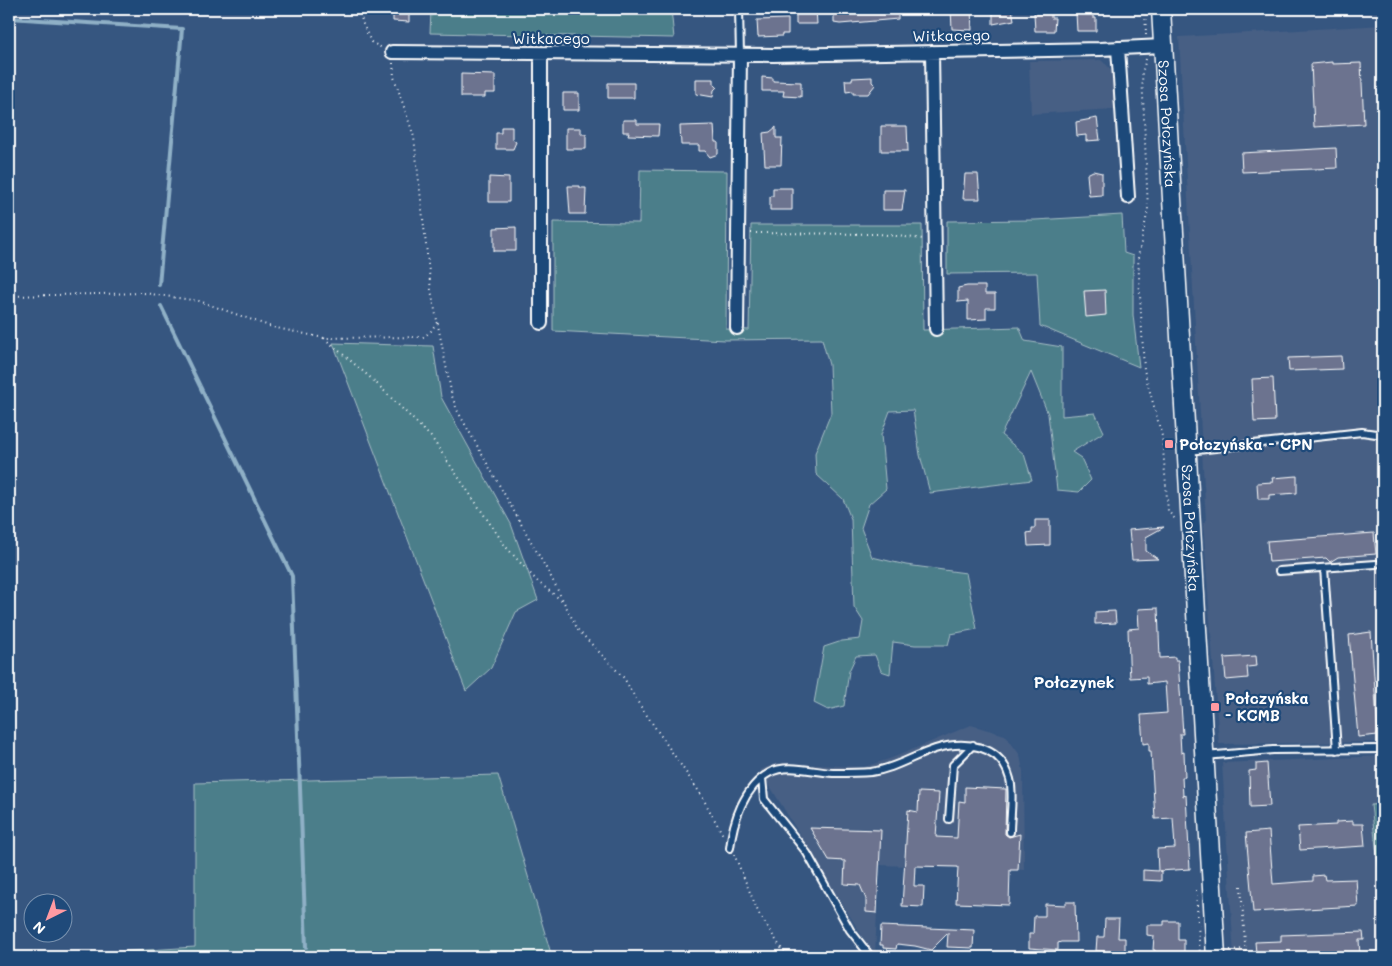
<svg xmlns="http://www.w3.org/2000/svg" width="1392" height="966" font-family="Mali,sans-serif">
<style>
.built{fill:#465f84}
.green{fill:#4c7e8a;stroke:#a6bec4}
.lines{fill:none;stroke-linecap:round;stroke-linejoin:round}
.stream{stroke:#8fb0c6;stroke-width:4}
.building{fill:#6c738f;stroke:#fff}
.lane-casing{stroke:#fff;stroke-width:10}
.street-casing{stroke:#fff;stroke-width:16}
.secondary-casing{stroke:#fff;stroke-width:21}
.path{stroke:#fff;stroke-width:2;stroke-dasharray:1 4;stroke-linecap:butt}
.lane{stroke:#1f4a7a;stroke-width:6}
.street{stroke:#1f4a7a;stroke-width:12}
.secondary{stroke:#1f4a7a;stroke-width:18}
.poi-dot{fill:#ff9aa2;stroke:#1f4a7a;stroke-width:2}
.labels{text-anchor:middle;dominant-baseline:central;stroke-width:4.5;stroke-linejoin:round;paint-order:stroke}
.street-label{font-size:15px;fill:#fff;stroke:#1f4a7a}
.poi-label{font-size:15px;font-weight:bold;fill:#fff;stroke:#1f4a7a;text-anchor:start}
.neighbourhood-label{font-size:16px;font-weight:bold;fill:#fff;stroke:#1f4a7a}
</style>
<rect width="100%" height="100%" fill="#365680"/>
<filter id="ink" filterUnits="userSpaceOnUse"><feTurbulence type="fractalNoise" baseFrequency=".02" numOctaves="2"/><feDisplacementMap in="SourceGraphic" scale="10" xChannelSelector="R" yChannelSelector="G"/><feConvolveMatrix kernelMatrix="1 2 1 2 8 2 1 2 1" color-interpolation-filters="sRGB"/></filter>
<g filter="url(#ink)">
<!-- built -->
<path class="built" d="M1383 25V742L1219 744 1203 522H1206L1179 37Z
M1101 60 1112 70 1115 109 1031 114 1029 61Z
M971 725 1005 735 1020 755 1023 771 1024 870 879 865 875 957 760 770 777 763 864 767 892 758Z
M1383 756V804L1371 806 1383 905V957H1234L1222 763Z
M671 953 761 957H583V955Z"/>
<!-- green -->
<path class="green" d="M431 9H671L674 38 430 33Z
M640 170 727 171 726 329 749 330 751 225H922L923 330 1019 327 1025 341 1062 347V416L1095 413 1104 432 1072 452 1081 458 1091 480 1079 492 1057 490 1048 414 1031 372 1001 435 1024 454 1032 480 930 493 920 455 913 410 890 411 881 435 886 489 869 504 861 528 872 557 906 565 966 573 977 629 951 634 948 645H915L893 642 890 674 881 671 875 655 856 656 849 671 844 706 828 710 814 703 824 647 842 641 860 639 863 621 854 607 851 519 843 499 816 474 815 453 831 413 829 365 822 339 725 340 553 331V222L639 223Z
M1122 215 1124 253 1133 256V315L1139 367 1040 326 1037 273 947 274V221L1035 220Z
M333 343 433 346 441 397 511 524 538 600 516 612 491 668 466 691Z
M498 775 552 957H37L195 947V783Z
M1383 804V905L1371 805Z"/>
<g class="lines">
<!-- stream -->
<path class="stream" d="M9 18 182 29 159 285
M161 306 292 576 306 947"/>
</g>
<!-- building -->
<path class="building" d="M393 9H409V22L393 21Z
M796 9H816L817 24H796Z
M834 9H898V19L840 24 834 23Z
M951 9H971L972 30 952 29Z
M993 9H1012L1014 20 993 24Z
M1093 12V18H1096V31H1077L1076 13Z
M1034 13H1051V18H1055L1054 31H1035Z
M788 19V34H782V36L758 37 757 20Z
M1332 62V64L1361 63 1364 124 1314 127 1311 64Z
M461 74 495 75V93H485V97H461Z
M762 77 773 78V81L801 82V97L783 96 784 91H762Z
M872 77V82L875 85 868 94H853V91L846 92 845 80H852V78Z
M696 79H714V84L717 87 714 90 713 97 696 94Z
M608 83H634V98H608Z
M563 93H579V110H563Z
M1097 118 1100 140 1086 141V135L1077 136 1076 122Z
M623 120H637V124H659L658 136 628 135 629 132H623Z
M714 125 715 142H718V154L710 157 705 151H699V145H681L680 126Z
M881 126H907L908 151H881Z
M501 127H512V139L516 142 513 149H496V133H501Z
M776 127V138H782L781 165H765L763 133 770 132Z
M566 128H581V134H586V149H566Z
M1336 148 1337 168 1242 172 1241 153Z
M1093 171 1102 173V195L1089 196 1087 174Z
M965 174H978L980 199H963Z
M489 177 509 178V202H489Z
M568 186H580V188H586L585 214H570Z
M773 188H792V210H770V196H773Z
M883 190H905L902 210H883Z
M516 227V251H494V228Z
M967 286H985V294H995V308H986V319L968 320V301L958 302V288Z
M1105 290 1106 315 1086 317 1084 291Z
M1341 356 1342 369 1289 371 1288 358Z
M1273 378 1275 421 1254 422 1252 379Z
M1297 476V493L1269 495V499H1258L1257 483 1273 482 1272 478Z
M1035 520H1050V545L1028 546 1027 533 1032 532V528H1035Z
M1164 527 1146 537V551L1158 559 1132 560 1129 530Z
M1374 533 1376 554 1338 557 1330 562 1326 558 1269 562 1267 541Z
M1158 608 1160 658 1175 657V660H1178L1183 734H1180L1181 753 1184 752 1185 777H1182L1183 796 1186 795 1190 869 1159 871H1161V881L1143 880V870L1158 871 1157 849 1175 848 1173 818 1155 819 1151 751H1149V743L1143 744 1141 715 1167 713 1165 682 1147 684V677L1130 678 1129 660 1128 629 1139 628 1138 609Z
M1115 611 1116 623 1095 624V612Z
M1371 632 1378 735 1358 737 1349 635Z
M1256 656 1257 666 1247 667 1248 678 1226 680 1224 658Z
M1267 763 1270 806 1250 807 1249 771 1256 770V764Z
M965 787 1006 789 1005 834 1009 837 1020 834 1018 870H1010L1009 905 956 903 958 867 915 866 914 886H924L923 907 902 906 908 810 918 812 919 792 939 793 936 837 957 838 959 801 965 802Z
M1353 821V824H1363L1365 846 1300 850 1298 827 1336 825V822Z
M810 828 881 830 877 913 866 912V899L860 885 844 884 845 861 829 860Z
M1269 831 1273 884 1313 881V876L1324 875 1325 880 1356 879 1358 906 1253 912 1246 833Z
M1066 902H1075L1076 942H1061L1058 943V950L1029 948V934H1033L1034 916H1045V904L1066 905Z
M1105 919H1119L1118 938H1125V952L1096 951 1097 937H1104Z
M1164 921H1178V940H1184V954L1155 953V950H1153L1154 936 1147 935V925H1164Z
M881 926 974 930 973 948 947 947 948 933 931 950 915 946 897 944 896 949 883 948V945H880Z
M1363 932 1364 940H1359L1360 956 1282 957V952L1256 953 1255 942 1281 941V935Z"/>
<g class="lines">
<defs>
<path id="lane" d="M739 9 740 55
M1188 451 1362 432 1383 435
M1324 568 1337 750
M1279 571 1376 564
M1205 756 1273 750 1383 749
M762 778 764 799 807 853 850 930 871 957
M949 819 953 765 973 745
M730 848C733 821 744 787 769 773 787 763 813 772 833 773 846 773 858 773 871 772 894 769 913 756 935 749 964 740 1001 744 1010 779 1014 795 1010 816 1010 832"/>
<path id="street" d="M1118 48 1128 197
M392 52 773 55 1100 49 1163 46
M932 52 936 329
M541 323V54
M737 328 740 55"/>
<g id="secondary">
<path id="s1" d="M1161 9 1216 957"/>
</g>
</defs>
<!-- lane casing -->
<use href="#lane" class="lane-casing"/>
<!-- street casing -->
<use href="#street" class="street-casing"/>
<!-- secondary casing -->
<use href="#secondary" class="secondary-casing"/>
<!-- path -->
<path class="path" d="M360 9 362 22 371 42 382 48
M1145 9 1146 35
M1146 59 1142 73 1148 210 1138 257 1144 370 1162 436 1168 511 1175 519
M393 63 394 77 414 137 431 290 452 396 457 410 551 577 578 630 624 678 637 701 700 793 723 835
M751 233 879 234 923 239
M9 296 144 293 199 301 272 327 324 338 424 337 431 331 437 322
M324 338 372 379 431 437 506 547 538 582 561 600
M734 854 759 914 787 957
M1241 886 1246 957
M1196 890 1200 957
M1230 950 1245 949"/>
<!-- lane -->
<use href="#lane" class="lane"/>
<!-- street -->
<use href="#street" class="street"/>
<!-- secondary -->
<use href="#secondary" class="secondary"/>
</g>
</g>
<!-- markers -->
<g class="poi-dot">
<rect x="1164" y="439" width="10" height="10" rx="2.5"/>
<rect x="1210" y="702" width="10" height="10" rx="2.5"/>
</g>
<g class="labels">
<!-- street labels -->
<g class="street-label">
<text transform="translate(951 35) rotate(-1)">Witkacego</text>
<text x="551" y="38">Witkacego</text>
<text stroke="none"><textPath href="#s1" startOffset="115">Szosa Połczyńska</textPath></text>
<text stroke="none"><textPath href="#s1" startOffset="520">Szosa Połczyńska</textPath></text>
</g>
<!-- poi labels -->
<g class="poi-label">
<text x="1179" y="444">Połczyńska - CPN</text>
<text x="1225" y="698">Połczyńska<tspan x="1225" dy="17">- KCMB</tspan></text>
</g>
<!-- neighbourhood labels -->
<g class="neighbourhood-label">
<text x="1074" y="681">Połczynek</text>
</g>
</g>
<!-- margin -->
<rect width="1392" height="966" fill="none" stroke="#1f4a7a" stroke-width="30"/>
<rect x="15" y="15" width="1362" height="936" fill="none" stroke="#fff" stroke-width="2" filter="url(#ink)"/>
<!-- north arrow -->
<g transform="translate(48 918) rotate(222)"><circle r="24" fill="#1f4a7a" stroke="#7992af"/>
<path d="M0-4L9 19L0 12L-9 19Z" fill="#ff9aa2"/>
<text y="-8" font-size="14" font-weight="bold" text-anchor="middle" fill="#ffffff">N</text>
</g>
</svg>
